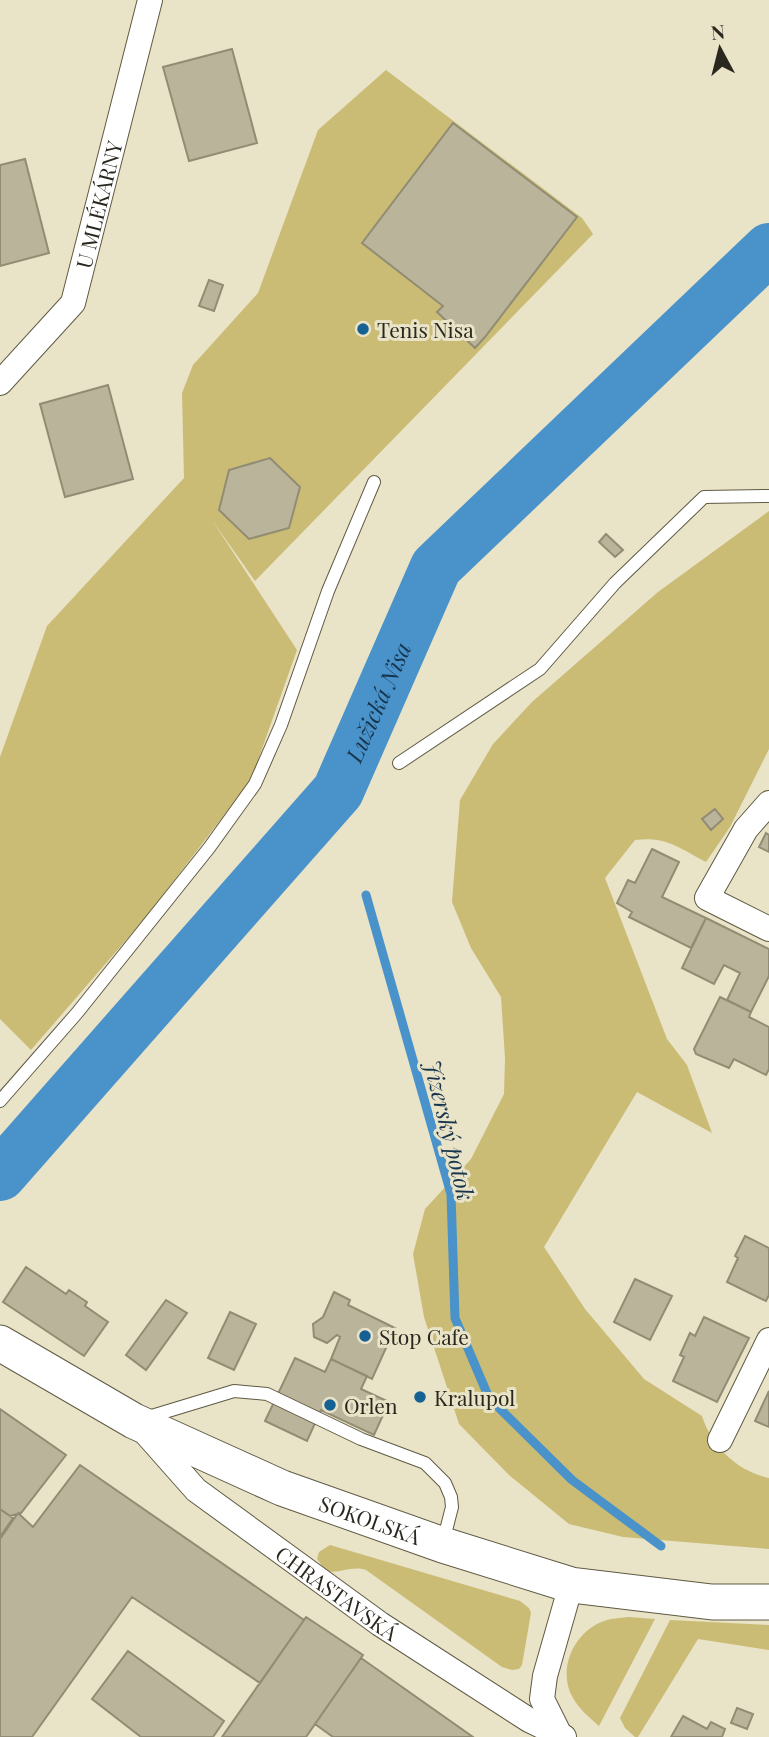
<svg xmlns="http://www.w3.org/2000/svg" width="769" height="1737" font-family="'Playfair Display',serif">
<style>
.green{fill:#cabc75}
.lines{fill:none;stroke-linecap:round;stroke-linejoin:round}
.stream{stroke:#4992ca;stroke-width:9}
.river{stroke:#4992ca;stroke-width:52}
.building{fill:#b9b49a;stroke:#918c73;stroke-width:2}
.service-casing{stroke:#5f5a43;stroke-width:14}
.minor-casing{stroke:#5f5a43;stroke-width:26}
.secondary-casing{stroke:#5f5a43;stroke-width:37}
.service{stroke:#fff;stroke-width:12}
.minor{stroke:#fff;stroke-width:24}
.secondary{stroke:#fff;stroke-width:35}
.poi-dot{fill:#156194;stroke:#e9e3c8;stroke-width:2.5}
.labels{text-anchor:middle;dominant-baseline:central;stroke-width:6;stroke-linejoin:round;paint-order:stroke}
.street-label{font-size:21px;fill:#2a281e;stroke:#e9e3c8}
.poi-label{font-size:21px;fill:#2a281e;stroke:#e9e3c8;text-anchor:start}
.water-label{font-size:23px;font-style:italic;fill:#17364e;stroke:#e9e3c8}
</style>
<rect width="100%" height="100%" fill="#e9e3c8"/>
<!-- green -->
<path class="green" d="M386 70 582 218 593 234 255 581 212 520 297 650 251 780 146 917 31 1050 0 1019V757L47 626 184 478 182 393 193 365 258 293 318 130Z
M769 511V749L730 827 706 862C679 848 666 836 635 840L605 878 667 1039 687 1065 712 1133 637 1092 544 1247 585 1309 644 1379 702 1416C712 1447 737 1471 769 1478V1549L623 1537 569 1524 509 1475 459 1424 424 1317 413 1254 425 1209 471 1159 504 1094 505 1058 501 997 471 948 452 902 460 800 493 744 532 702 658 592Z
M330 1545 520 1601 529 1608 531 1613 522 1665 519 1669 512 1670 502 1667 366 1570C351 1565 340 1574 326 1571L317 1559 319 1552Z
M629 1617 655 1619 599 1726C589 1717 580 1710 573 1698 556 1669 575 1629 607 1620 614 1618 622 1618 629 1617Z
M670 1620 769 1625V1650L698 1639 638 1737H635L625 1728 620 1718Z"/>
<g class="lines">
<!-- stream -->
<path class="stream" d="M366 895 451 1194 455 1318 489 1398 572 1480 661 1546"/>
<!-- river -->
<path class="river" id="s1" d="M0 1175 338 791 436 567 769 249"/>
</g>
<!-- building -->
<path class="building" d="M232 49 257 143 189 161 163 67Z
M453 123 577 217 485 337 475 348 437 312 443 306 362 243Z
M25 159 49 253 0 266V165Z
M209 280 223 285 214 311 199 306Z
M108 385 133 479 65 497 40 404Z
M270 458 300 487 289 528 249 539 219 510 229 470Z
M606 534 623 550 615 557 599 542Z
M715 809 723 819 711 830 702 819Z
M766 833 769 835V852L759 847Z
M652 849 679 862 662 897 706 918 691 948 629 917 632 912 617 903 628 880 635 883Z
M706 918 769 949V976L751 1012 727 1000 740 973 724 965 714 984 682 968Z
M720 997 751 1012 749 1017 769 1027V1069L766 1075 734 1059 729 1068 696 1054 694 1049Z
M745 1236 769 1248V1295L766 1301 727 1282 738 1258 735 1256Z
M26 1267 66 1294 69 1290 87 1302 85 1306 108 1322 84 1356 3 1302Z
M635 1279 672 1296 650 1340 614 1322Z
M334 1292 350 1300 348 1305 395 1328 372 1379 331 1359 340 1337 337 1335 327 1343 314 1337 313 1324 323 1317Z
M166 1300 187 1313 146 1370 126 1355Z
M230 1312 256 1324 234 1370 208 1358Z
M704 1317 749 1338 717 1402 673 1381 684 1357 680 1355 690 1333 695 1336Z
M295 1358 325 1372 331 1359 367 1376 361 1389 389 1402 374 1435 321 1410 307 1441 265 1421Z
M769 1391V1427L755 1421Z
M0 1409 66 1455 21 1513 10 1516 0 1509Z
M80 1465 304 1620 260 1683 132 1597 32 1737H0V1539L18 1513 33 1527Z
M0 1509 13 1518 0 1537Z
M306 1617 363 1655 306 1737H222Z
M128 1651 224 1721 213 1737H141L92 1699Z
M361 1658 473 1737H333L315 1724Z
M737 1708 753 1714 747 1729 731 1723Z
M683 1716 707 1729 711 1722 725 1729 722 1737H671Z"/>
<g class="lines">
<defs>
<path id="service" d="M399 763 540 669 615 583 704 497 769 496
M0 1101 77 1013 209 848 255 784 281 725 328 591 374 482
M145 1418 234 1391 267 1394 361 1439 425 1463 445 1483 451 1497 452 1507 443 1542"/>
<g id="minor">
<path id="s2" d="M0 383 73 303 150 0"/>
<path d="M769 803 746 829 707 898 769 929"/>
<path id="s3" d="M142 1429 196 1490 380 1624 529 1720 564 1737"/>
<path d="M720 1440 769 1340"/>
<path d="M560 1735 542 1699 545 1676 571 1585"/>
</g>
<g id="secondary">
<path id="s4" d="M0 1343 134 1421 282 1488 443 1545 571 1585 712 1602H769"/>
</g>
</defs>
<!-- service casing -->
<use href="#service" class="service-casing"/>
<!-- minor casing -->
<use href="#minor" class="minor-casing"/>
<!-- secondary casing -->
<use href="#secondary" class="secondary-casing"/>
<!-- service -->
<use href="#service" class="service"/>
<!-- minor -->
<use href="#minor" class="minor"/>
<!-- secondary -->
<use href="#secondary" class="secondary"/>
</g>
<!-- markers -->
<g class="poi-dot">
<circle cx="363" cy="329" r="7"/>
<circle cx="365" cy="1336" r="7"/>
<circle cx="420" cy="1397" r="7"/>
<circle cx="330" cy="1405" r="7"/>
</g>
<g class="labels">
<!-- street labels -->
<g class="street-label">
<text stroke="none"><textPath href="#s2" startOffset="210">U MLÉKÁRNY</textPath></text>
<text stroke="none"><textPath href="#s4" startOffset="411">SOKOLSKÁ</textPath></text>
<text stroke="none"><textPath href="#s3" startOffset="256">CHRASTAVSKÁ</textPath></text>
</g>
<!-- poi labels -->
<g class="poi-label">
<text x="377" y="329">Tenis Nisa</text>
<text x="379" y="1336">Stop Cafe</text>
<text x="434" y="1397">Kralupol</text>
<text x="344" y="1405">Orlen</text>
</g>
<!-- water labels -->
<g class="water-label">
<text stroke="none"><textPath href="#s1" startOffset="609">Lužická Nisa</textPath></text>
<text transform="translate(450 1130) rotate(76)">Jizerský potok</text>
</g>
</g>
<!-- north arrow -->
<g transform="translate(720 49) rotate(353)" stroke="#e9e3c8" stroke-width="5" paint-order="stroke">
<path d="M0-5L12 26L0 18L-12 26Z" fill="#2a281e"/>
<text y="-10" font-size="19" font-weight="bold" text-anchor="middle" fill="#2a281e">N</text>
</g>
</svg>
